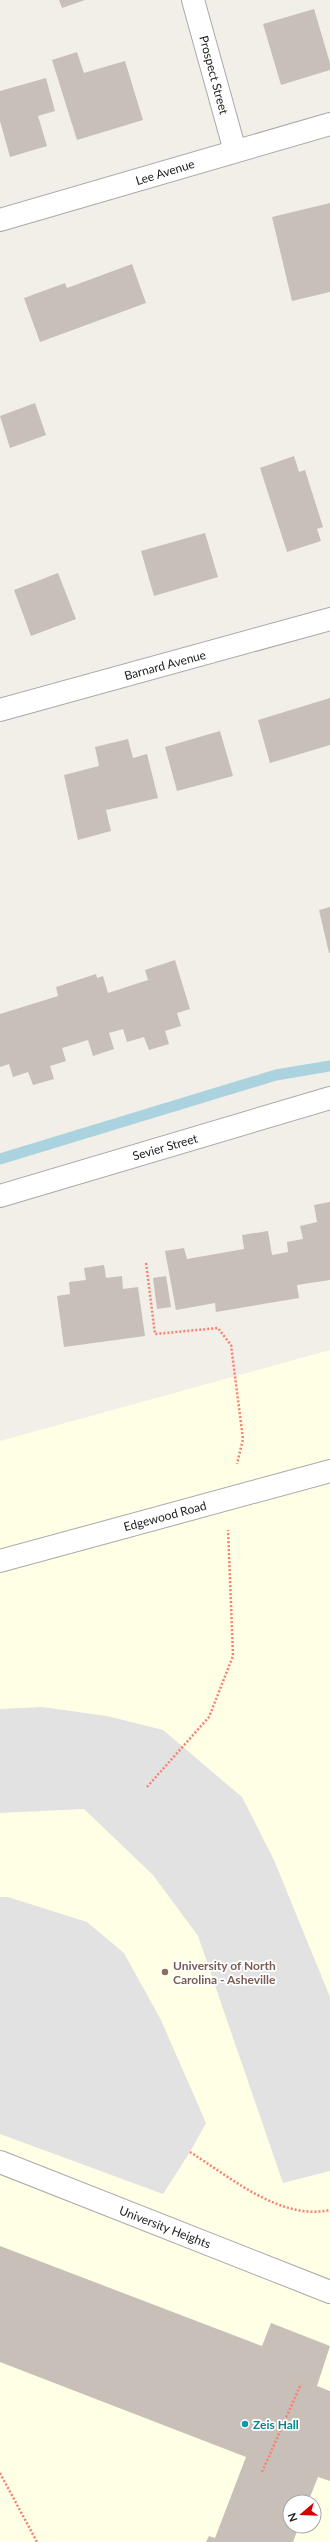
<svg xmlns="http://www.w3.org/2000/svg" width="330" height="2542" font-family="Lato,sans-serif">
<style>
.education{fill:#ffffe5;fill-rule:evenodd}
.parking{fill:#e2e2e2}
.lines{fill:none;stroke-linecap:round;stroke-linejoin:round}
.stream{stroke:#aad3df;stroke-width:11}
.building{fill:#c7bfb8}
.minor-casing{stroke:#a9a9a9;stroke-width:24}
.path{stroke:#fa8072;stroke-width:2.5;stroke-dasharray:2 2;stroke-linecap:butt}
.minor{stroke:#fff;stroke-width:22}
.education-dot{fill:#8d6e63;stroke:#fff;stroke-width:1.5}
.culture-dot{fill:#0f9aa8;stroke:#fff;stroke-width:1.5}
.labels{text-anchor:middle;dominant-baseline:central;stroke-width:3.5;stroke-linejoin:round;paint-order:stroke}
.street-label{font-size:12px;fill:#222;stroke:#fff}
.education-label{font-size:12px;font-weight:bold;fill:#785e54;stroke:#fff;text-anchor:start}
.culture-label{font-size:12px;font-weight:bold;fill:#0d838f;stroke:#fff;text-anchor:start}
</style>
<rect width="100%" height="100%" fill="#f2efe9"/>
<!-- education -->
<path class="education" d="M330 1350V2542H0V1441ZM290 2502H314V2526H290Z"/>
<!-- parking -->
<path class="parking" d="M42 1707 107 1716 163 1730 242 1797 274 1860 330 1997V2171L283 2183 198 1936 153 1875 84 1809 0 1813V1709Z
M0 1897H8L87 1922 124 1953 161 2020 206 2123 190 2152 163 2194 0 2134Z"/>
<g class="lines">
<!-- stream -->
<path class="stream" d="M0 1159 276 1075 330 1066"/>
</g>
<!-- building -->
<path class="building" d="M59 0H85L62 8Z
M314 9 330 63V70L281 85 263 24Z
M77 52 84 73 125 61 143 120 77 140 52 60Z
M46 78 55 111 38 116 47 146 10 157 0 121V91Z
M330 203V292L292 301 272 217Z
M132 264 146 303 40 342 24 298 65 283 67 288Z
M35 403 46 435 10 448 0 416Z
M294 456 299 472 305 470 323 527 317 529 321 541 287 552 260 468Z
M205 533 218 577 154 596 141 551Z
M58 573 76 619 31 636 14 590Z
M330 698V745L270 763 258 720Z
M220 731 233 776 177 791 165 747Z
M128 739 133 758 147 754 158 798 106 810 111 831 78 840 64 775 99 766 95 747Z
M330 907V953H329L319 910Z
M175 960 190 1009 177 1013 181 1026 165 1031 169 1044 149 1050 144 1037 127 1042 123 1029 109 1033 114 1049 93 1056 88 1040 62 1048 66 1061 50 1066 54 1079 33 1085 28 1072 13 1077 9 1064 0 1067V1014L58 996 56 987 96 974 97 978 103 976 108 993 148 980 145 970Z
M330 1202V1280L297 1285 299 1298 216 1312 215 1303 176 1310 165 1251 184 1248 187 1259 244 1249 242 1235 268 1231 272 1255 288 1252 287 1242 303 1239 300 1226 317 1222 314 1205Z
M104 1265 106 1278 122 1276 123 1289 138 1287 145 1336 64 1347 57 1296 70 1294 69 1282 86 1280 84 1268Z
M166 1276 171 1307 157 1309 153 1278Z
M0 2246 262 2346 271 2323 330 2346 317 2386 330 2391V2481L318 2477 308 2502H290V2526H299L293 2542H206L209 2536 215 2538 246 2457 0 2362Z"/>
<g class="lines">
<defs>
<path id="minor" d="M193 0 235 151
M0 220 330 124
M0 710 330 619
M0 1196 330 1098
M0 1561 330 1471
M0 2162 330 2292"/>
</defs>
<!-- minor casing -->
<use href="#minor" class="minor-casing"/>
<!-- path -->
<path class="path" d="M146 1263 155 1334 218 1328 231 1345 243 1439 237 1464
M147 1787 209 1717 233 1656 228 1530
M190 2152C230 2177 281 2221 330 2210
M262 2472 301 2384
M0 2473 37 2542"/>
<!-- minor -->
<use href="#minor" class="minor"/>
</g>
<!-- markers -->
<circle class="education-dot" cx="165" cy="1972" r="4"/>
<circle class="culture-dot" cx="245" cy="2424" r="4"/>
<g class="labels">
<!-- street labels -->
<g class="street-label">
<text transform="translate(214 75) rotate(75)">Prospect Street</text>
<text transform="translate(165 172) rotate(-17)">Lee Avenue</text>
<text transform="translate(165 665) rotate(-15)">Barnard Avenue</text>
<text transform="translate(165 1147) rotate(-16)">Sevier Street</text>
<text transform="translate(165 1516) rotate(-15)">Edgewood Road</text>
<text transform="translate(165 2227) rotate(21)">University Heights</text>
</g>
<!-- education labels -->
<g class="education-label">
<text x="173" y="1965">University of North<tspan x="173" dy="14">Carolina - Asheville</tspan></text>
</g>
<!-- culture labels -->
<g class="culture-label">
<text x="253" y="2424">Zeis Hall</text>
</g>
</g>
<!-- north arrow -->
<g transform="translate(302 2514) rotate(251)"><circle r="19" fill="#ffffff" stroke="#a7a7a7"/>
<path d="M0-3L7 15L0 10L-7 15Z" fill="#d40000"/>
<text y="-6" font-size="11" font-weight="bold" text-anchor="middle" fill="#222222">N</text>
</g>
</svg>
